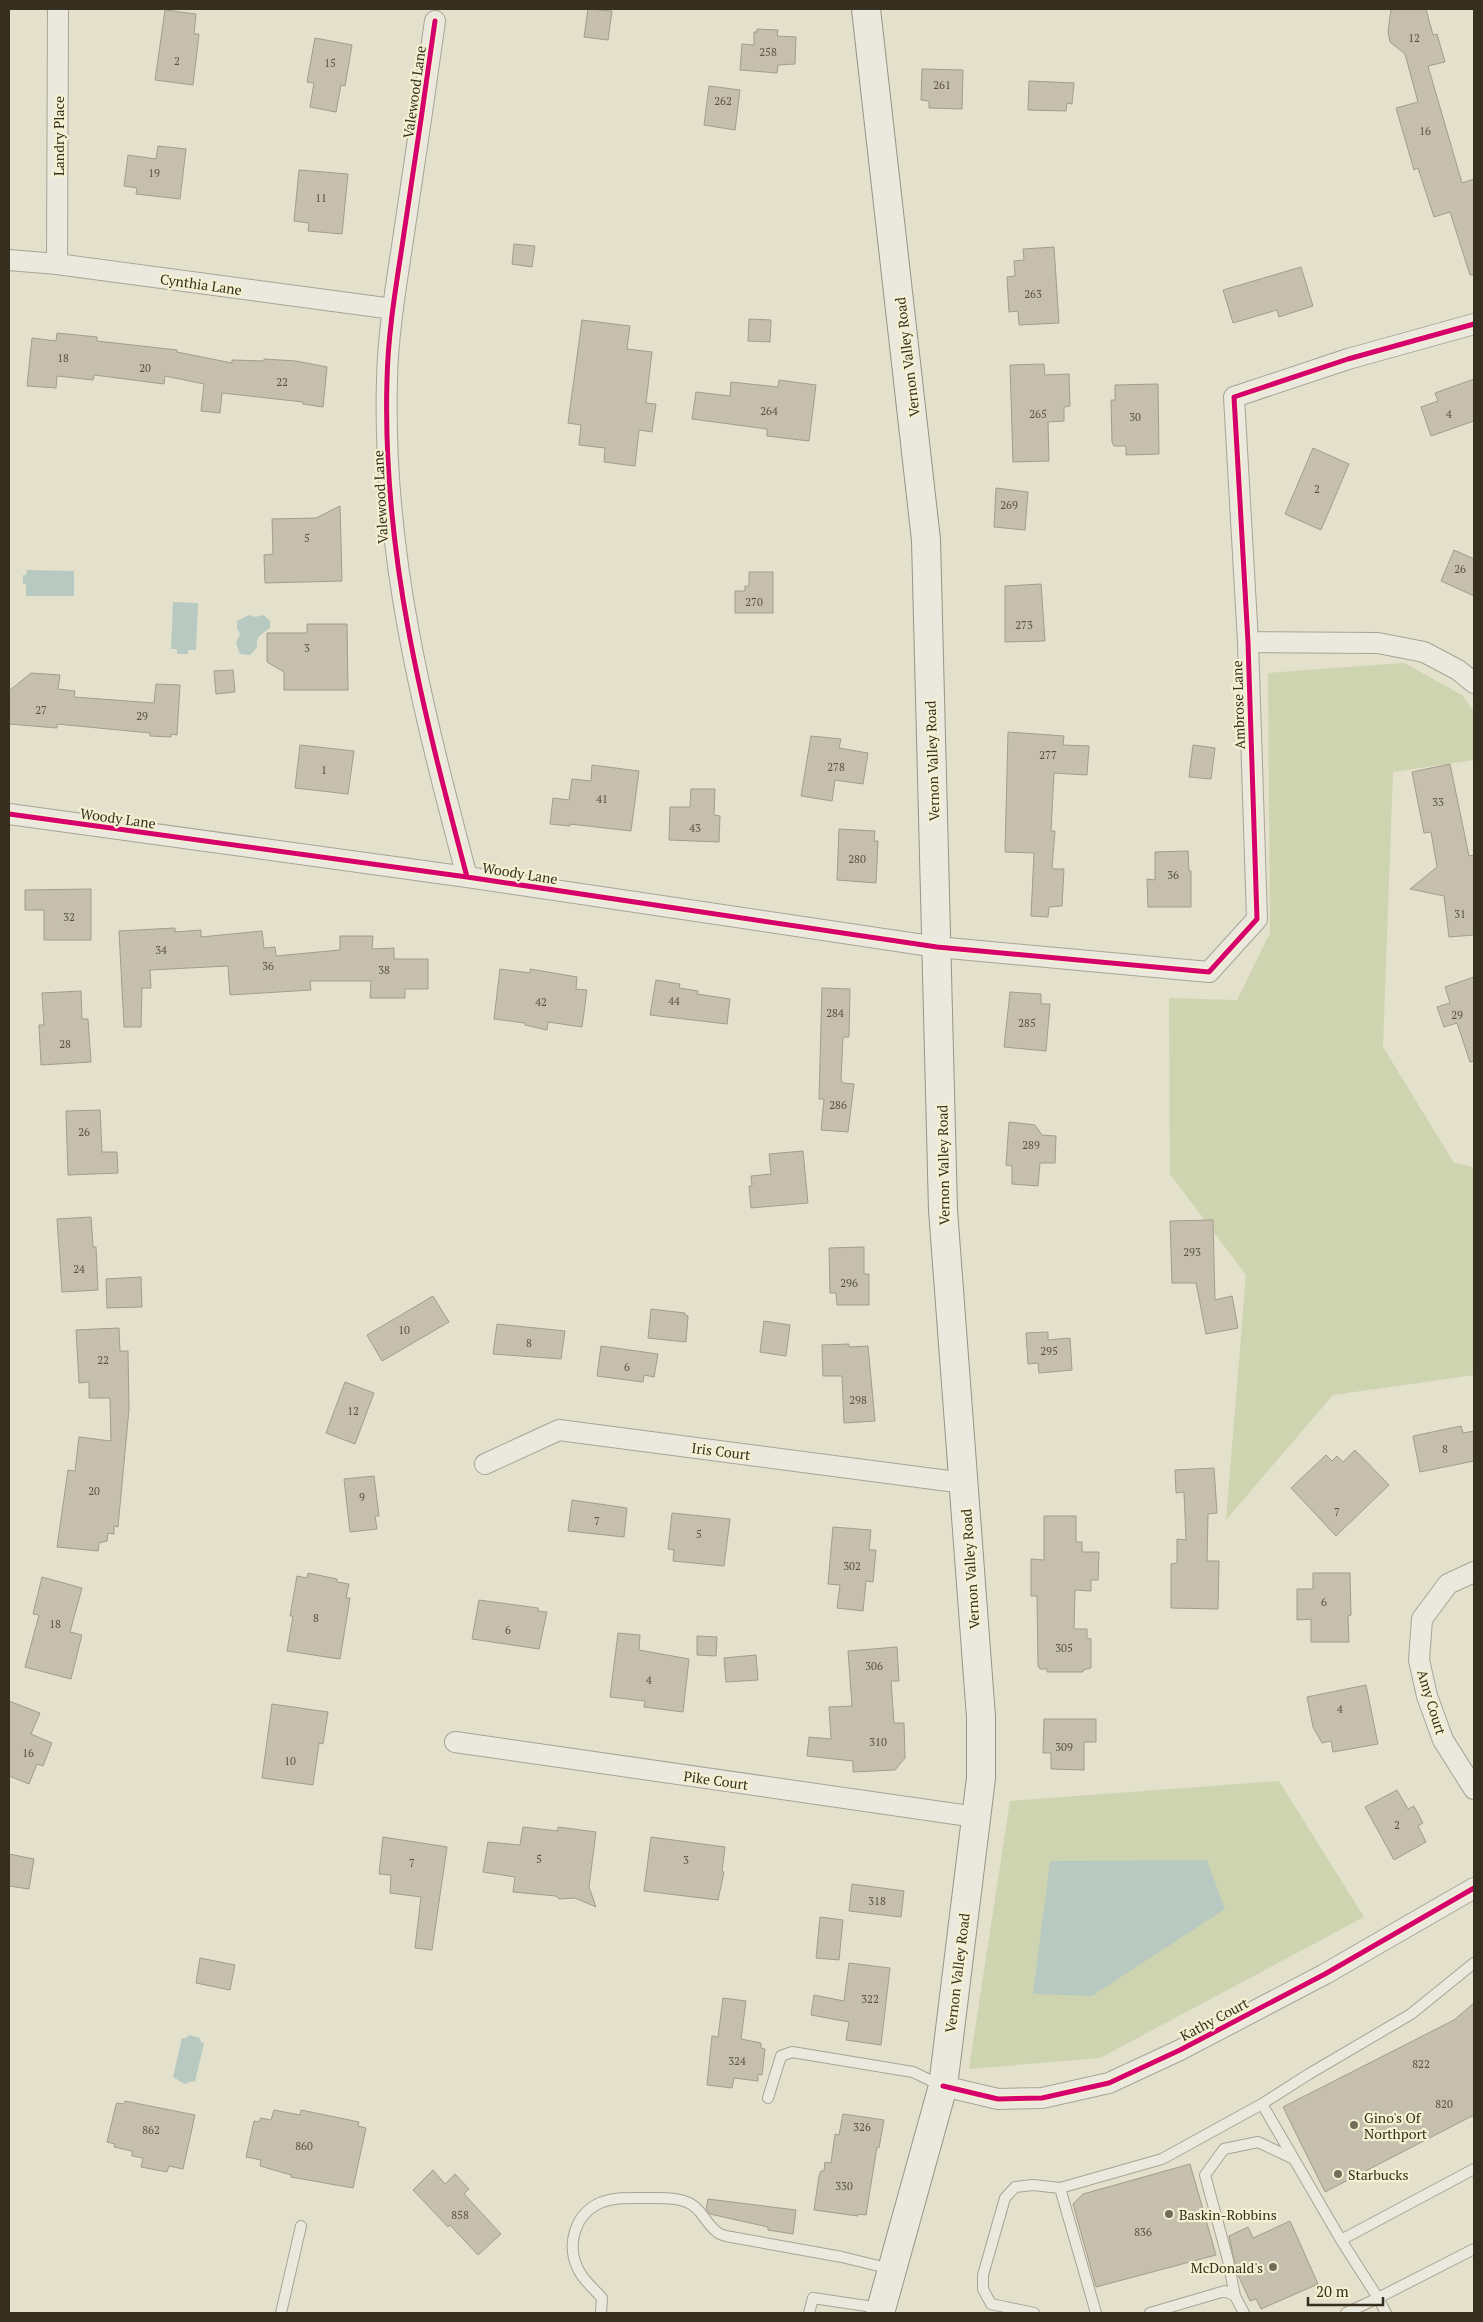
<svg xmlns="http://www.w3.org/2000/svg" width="1483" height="2322" font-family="'PT Serif',serif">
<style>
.green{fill:#ced4af}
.water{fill:#b8c9c1}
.building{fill:#c6bfad;stroke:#a39c8c}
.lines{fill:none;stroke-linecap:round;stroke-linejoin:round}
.lane-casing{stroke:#a8a496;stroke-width:12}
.street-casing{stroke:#a8a496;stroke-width:22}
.secondary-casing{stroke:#989486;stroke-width:30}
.lane{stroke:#ebe9de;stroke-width:10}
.street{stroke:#ebe9de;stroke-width:20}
.secondary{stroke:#ebe9de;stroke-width:28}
.cycleway-casing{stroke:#f4f0d2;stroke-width:8}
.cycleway{stroke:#d6006c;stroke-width:5}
.poi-dot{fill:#736c5b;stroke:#f4f0d2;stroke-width:2}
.labels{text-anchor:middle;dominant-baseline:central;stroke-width:4.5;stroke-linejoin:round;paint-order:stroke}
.number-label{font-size:11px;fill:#5a5242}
.street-label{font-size:14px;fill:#362e1e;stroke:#f4f0d2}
.poi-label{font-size:14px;fill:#362e1e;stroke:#f4f0d2;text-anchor:start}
</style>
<rect width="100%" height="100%" fill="#e3e0cc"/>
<!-- green -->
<path class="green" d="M1404 663 1462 695 1474 712V760L1393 772 1383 1047 1454 1163 1474 1167V1375L1333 1395 1226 1520 1246 1275 1170 1174 1169 998 1237 1000 1270 933 1268 673Z
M1279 1781 1364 1917 1100 2058 969 2069 1010 1801Z"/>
<!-- water -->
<path class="water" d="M27 570 74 571V596H26V584H23V575H26Z
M173 602 198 603 196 650H188V654H177V649H171Z
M249 615 255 617 264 615 270 621V628C261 635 256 635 257 647L250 655 240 654 236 643 240 634 237 628V621Z
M1207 1860 1225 1909 1092 1996 1033 1994 1050 1861Z
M189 2035 200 2038 201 2042 204 2043 195 2082 192 2081 185 2084 173 2077 182 2038H186Z"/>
<!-- building -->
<path class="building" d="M588 9 612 11 608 40 584 37Z
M1391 9H1426L1433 35 1437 34 1445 62 1428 66 1462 183 1474 179V275H1470L1450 212 1434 217 1418 168 1414 170 1396 108 1418 102 1405 54 1390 42 1388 32Z
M165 10 196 14 194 34H199L193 85 155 80Z
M757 29 778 30 777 36 796 37 795 64 778 65 777 73 740 70 742 44 754 45V32H757Z
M315 38 352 45 345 86 341 85 336 112 310 107 314 83 307 82Z
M922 69 963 70 962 109 929 108V101L921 100Z
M1029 81 1074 83 1072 104 1067 103 1066 111 1028 110Z
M709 86 740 90 735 130 704 125Z
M158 146 186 149 180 199 136 194 137 188 124 186 128 155 156 159Z
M299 170 348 174 342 234 308 231 309 223 294 221Z
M514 244 535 246 532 267 512 264Z
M1054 247 1059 323 1019 325 1018 311 1009 312 1007 277 1015 276 1014 261 1024 260 1023 249Z
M1301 267 1313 306 1279 317 1277 310 1233 323 1223 290Z
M749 319 771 320 770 342 748 341Z
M582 320 630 326 627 349 652 352 646 403 656 404 652 432 639 430 635 466 604 462 605 448 579 445 581 425 568 423Z
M57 333 97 337V341L177 350V352L232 363V360L264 361V359L296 361 327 367 323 407 303 404V402L222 393 220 413 201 411 204 384 165 376 164 384 94 375 93 380 57 376 56 388 27 386 32 338 56 341Z
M1044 364 1045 375 1069 374 1070 406 1064 407V421L1048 422 1049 461 1013 462 1010 365Z
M1474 379V421L1431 436 1421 407 1438 401 1435 393Z
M779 380 816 385 809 441 767 436V429L692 419 696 392 730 396 731 382 778 387Z
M1158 384 1159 454 1126 455V446H1114L1112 442 1111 400H1115V385Z
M1313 448 1349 464 1321 530 1285 514Z
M996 488 1028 492 1025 530 994 527Z
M340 506 342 581 265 583 264 555 273 554 272 519 316 518Z
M1454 550 1474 559V596L1441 581Z
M749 572H773V613H735V591H745V586H749Z
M1041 584 1045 641 1005 642V586Z
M307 624H347L348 690H284V672L267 662V633H307Z
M233 670 235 692 216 694 214 671Z
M31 673 60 675 58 689 75 691 74 697 154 703 156 684 180 685 177 735 171 734V737L150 736V733L57 724V728L9 724V691Z
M1008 732 1064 736 1063 745 1089 746 1087 775 1054 773 1051 831H1055L1052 867 1053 869H1064L1062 906 1049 907 1048 917 1031 916 1034 853 1005 852Z
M811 736 841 739 839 748 868 753 863 784 835 780 832 801 801 796Z
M300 745 354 751 348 794 295 788Z
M1193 745 1215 748 1211 779 1189 777Z
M1450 764 1469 856 1474 855V935L1449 937 1444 896 1410 889 1437 867 1431 832 1424 833 1412 772Z
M592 765 639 771 631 831 570 824V826L550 824 553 798 569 800 572 779 591 781Z
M691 789H715L714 815 720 816 719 842 669 840 670 807H690Z
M839 829 875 831 874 841H878L876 883 837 880Z
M1188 851 1189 871H1191V907H1148L1147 879 1155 880V852Z
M91 889V940H44V910H25V890Z
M175 928V932L201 930V937L262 931 264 948 275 947 276 956 340 950V936H373L372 949 394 948V959H428V989H405V998H370L371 981H310L311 990 230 995 228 966 150 970 151 988H142L141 1027H124L119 931Z
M500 969 530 973V969L577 977 576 989 587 990 582 1027 548 1022 547 1030 525 1025V1023L494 1019Z
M1474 977V1061L1470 1062 1457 1023 1444 1027 1437 1007 1450 1003 1445 987Z
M656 980 680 984 679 988 698 991 697 994 730 999 727 1024 650 1015Z
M822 988 850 989 849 1037H843L841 1080 843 1083 854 1084 848 1132 821 1130 824 1099H819Z
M81 991 82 1019H88L91 1062 41 1065 39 1025H44L42 993Z
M1010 992 1041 994V1004H1050L1046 1051 1004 1047Z
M100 1110 102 1152H117L118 1173 68 1175 66 1111Z
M1009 1122 1035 1125 1042 1135 1056 1136 1055 1163H1040L1038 1186 1012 1184V1166L1006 1165Z
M803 1151 808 1203 751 1208 749 1186H752L751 1176 771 1174 769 1154Z
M91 1217 93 1247H96L98 1290 62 1292 57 1219Z
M1213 1220 1215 1300 1232 1296 1238 1328 1206 1334 1196 1283H1172L1170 1221Z
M864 1247V1274H869V1305H837L836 1293H830L829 1248Z
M141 1277 142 1307 107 1308 106 1279Z
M433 1296 449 1322 382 1361 367 1335Z
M651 1309 685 1313V1315L688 1316 686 1342 648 1338Z
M764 1321 790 1325 786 1356 760 1352Z
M497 1324 565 1331 561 1359 493 1354Z
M119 1328 120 1351H128L129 1409 118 1527 114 1526V1534L108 1533 107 1541 99 1543 98 1551 57 1547 68 1470 75 1471 79 1437 111 1441 110 1398H89V1382L79 1383 76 1330Z
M1048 1332V1340L1070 1338 1072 1370 1039 1373 1038 1363 1028 1364 1026 1333Z
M849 1344V1347L868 1346 875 1421 844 1423 842 1376H823L822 1345Z
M601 1346 658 1354 654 1377 644 1375 643 1382 597 1376Z
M345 1382 374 1393 355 1444 326 1433Z
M1461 1426 1463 1433 1474 1431V1461L1420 1472 1413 1436Z
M1355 1450 1389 1485 1336 1536 1291 1488 1326 1455 1332 1461 1337 1456 1343 1462Z
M1214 1468 1217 1513 1208 1514 1207 1561H1219L1218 1609 1171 1608V1564L1177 1563V1539L1186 1540 1184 1492 1176 1493 1175 1470Z
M374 1476 379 1516H375L377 1529 350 1532 344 1479Z
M572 1500 627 1508 624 1537 568 1531Z
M672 1513 730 1519 724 1566 673 1561 674 1550 668 1549Z
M1044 1516H1076V1542H1082V1552H1099L1098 1580H1091V1591L1075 1590 1074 1629H1087V1638L1091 1639V1668L1083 1670V1672H1047V1669H1040L1038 1666 1037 1596H1031V1559L1044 1560Z
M833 1527 871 1530 869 1550H876L873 1582 866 1581 863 1611 837 1608 840 1585 828 1584Z
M308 1573 337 1579V1582L349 1584 346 1598H350L340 1659 287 1651 293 1616H290L297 1576 307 1578Z
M1313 1573H1350L1351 1615 1348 1616 1349 1642H1311V1619L1297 1620V1589H1313Z
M42 1577 82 1588 70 1632 82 1635 71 1679 25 1667 39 1615 33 1614Z
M479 1600 538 1608V1611L547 1612 539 1649 472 1639Z
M618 1633 640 1635 639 1650 689 1659 683 1712 644 1707 645 1701 610 1697Z
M697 1636 717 1637 716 1656 697 1655Z
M897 1647 899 1681H891L894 1723H904L905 1758 895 1770 853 1772V1761L807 1756 809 1737 831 1739 829 1707 852 1706 848 1651Z
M756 1655 758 1680 726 1682 724 1658Z
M1366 1685 1378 1744 1333 1752 1331 1741 1322 1743 1313 1727 1307 1697Z
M9 1701 40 1713 31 1734 52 1743 43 1766 37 1764 29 1784 9 1776Z
M272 1704 328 1712 323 1744 319 1743 313 1785 262 1778Z
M1044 1719H1096V1742H1084V1770L1051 1769V1753H1043Z
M1397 1790 1408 1809 1414 1806 1423 1823 1418 1826 1426 1842 1394 1860 1365 1807Z
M523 1827 558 1831V1827L596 1832 589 1887 596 1907 575 1898 559 1899 556 1896 513 1892 515 1877 483 1872 488 1842 520 1845Z
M383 1837 447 1847 432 1950 415 1948 421 1897 390 1893 391 1875 379 1874Z
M651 1837 725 1847 722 1871 724 1872 718 1900 644 1891Z
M9 1854 34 1859 29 1889 9 1886Z
M852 1884 904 1891 901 1917 849 1911Z
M820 1917 843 1920 839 1960 816 1958Z
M200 1958 235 1965 230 1990 196 1983Z
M849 1963 890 1968 881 2045 846 2040 849 2022 811 2015 814 1995 844 2001Z
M723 1998 746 2001 741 2039 761 2043V2048L765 2049 762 2075 758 2074V2081L734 2078 732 2088 707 2085 712 2036 718 2037Z
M1474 2003V2115L1325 2192 1283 2107 1454 2020Z
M125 2101 195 2115 183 2169 169 2166 167 2172 141 2167 143 2158 132 2156V2151L114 2147 115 2144 107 2142 116 2105 117 2103 124 2104Z
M274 2110 300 2115 301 2110 359 2122 358 2126 366 2128 353 2188 291 2177V2175L260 2166 261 2160 246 2157 254 2121 259 2122 261 2118 271 2120Z
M843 2114 884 2120 879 2148 877 2147 866 2215 858 2214V2216L814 2210 819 2176 821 2171H824L825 2162 831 2163 835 2134 839 2135Z
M1190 2164 1216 2255 1096 2287 1073 2204 1083 2194Z
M433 2170 445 2184 455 2174 469 2189 464 2194 501 2234 478 2255 450 2225 448 2227 413 2190Z
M708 2199 796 2210 793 2234 768 2230V2227L710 2214 706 2209Z
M1290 2221 1318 2284 1261 2309 1256 2299 1250 2301 1237 2273 1229 2236 1248 2227 1253 2238Z"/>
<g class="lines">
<defs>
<path id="lane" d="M768 2098 781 2056 792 2052 913 2072 942 2086
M1262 2104 1341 2240
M1474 2169 1341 2240 1378 2298 1474 2249
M1060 2188 1096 2313
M1235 2296 1228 2260 1205 2175 1224 2149 1258 2142 1294 2159
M281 2313 301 2226
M601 2313 602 2298C594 2289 583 2280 578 2269 566 2244 575 2213 602 2202 616 2197 631 2198 647 2198 659 2198 673 2197 684 2201 701 2206 704 2222 717 2232 720 2235 726 2236 731 2237L842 2257 891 2269
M809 2313 813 2298 880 2308
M1034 2313 991 2304 983 2289V2275L1005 2198 1015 2187 1033 2185 1060 2188 1162 2159 1262 2104 1309 2074 1411 2014 1474 1963
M1150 2313 1225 2291 1235 2296 1244 2313
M1346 2313 1378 2298 1386 2313"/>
<path id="street" d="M435 21C425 92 415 162 404 233 397 281 388 330 387 380 382 554 423 710 467 877
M9 260 57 264 393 309
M57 264 58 9
M1248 642 1378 643 1424 652 1458 670 1474 683
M9 814 467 877 937 947 1209 972 1257 919 1248 642 1234 397 1348 359 1474 324
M485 1464 559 1430 964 1483
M1474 1572 1448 1584 1422 1619 1419 1660 1427 1696 1443 1740 1474 1789
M455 1742 976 1817
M943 2086 998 2099 1042 2098 1109 2083 1180 2050 1325 1974 1474 1888"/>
<path id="secondary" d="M866 9 926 540 943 1210 981 1717V1778L943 2086 880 2313"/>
</defs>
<!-- lane casing -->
<use href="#lane" class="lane-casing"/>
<!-- street casing -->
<use href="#street" class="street-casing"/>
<!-- secondary casing -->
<use href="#secondary" class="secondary-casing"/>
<!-- lane -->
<use href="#lane" class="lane"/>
<!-- street -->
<use href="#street" class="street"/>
<!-- secondary -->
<use href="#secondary" class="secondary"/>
<defs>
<path id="cycleway" d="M435 21C425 92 415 162 404 233 397 281 388 330 387 380 382 554 423 710 467 877
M9 814 467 877 937 947 1209 972 1257 919 1248 642 1234 397 1348 359 1474 324
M943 2086 998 2099 1042 2098 1109 2083 1180 2050 1325 1974 1474 1888"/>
</defs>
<!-- cycleway casing -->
<use href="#cycleway" class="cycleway-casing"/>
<!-- cycleway -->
<use href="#cycleway" class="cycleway"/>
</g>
<!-- markers -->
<g class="poi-dot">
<circle cx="1354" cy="2125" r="5"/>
<circle cx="1338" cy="2174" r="5"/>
<circle cx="1169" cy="2214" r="5"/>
<circle cx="1273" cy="2267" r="5"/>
</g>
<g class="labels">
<!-- number labels -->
<g class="number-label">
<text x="1414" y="38">12</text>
<text x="768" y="52">258</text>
<text x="177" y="61">2</text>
<text x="330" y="63">15</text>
<text x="942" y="85">261</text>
<text x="723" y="101">262</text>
<text x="1425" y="131">16</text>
<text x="154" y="173">19</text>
<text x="321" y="198">11</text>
<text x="1033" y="294">263</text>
<text x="63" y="358">18</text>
<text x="145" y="368">20</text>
<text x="282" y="382">22</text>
<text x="769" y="411">264</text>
<text x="1038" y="414">265</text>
<text x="1449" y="414">4</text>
<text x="1135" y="417">30</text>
<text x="1317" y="489">2</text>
<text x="1009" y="505">269</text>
<text x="307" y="538">5</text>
<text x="1460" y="569">26</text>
<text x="754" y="602">270</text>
<text x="1024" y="625">273</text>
<text x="307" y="648">3</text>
<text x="41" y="710">27</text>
<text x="142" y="716">29</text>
<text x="1048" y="755">277</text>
<text x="836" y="767">278</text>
<text x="324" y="770">1</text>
<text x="602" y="799">41</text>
<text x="1438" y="802">33</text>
<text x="695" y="828">43</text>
<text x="857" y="859">280</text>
<text x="1173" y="875">36</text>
<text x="1460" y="914">31</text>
<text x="69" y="917">32</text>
<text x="161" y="950">34</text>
<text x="268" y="966">36</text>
<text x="384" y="970">38</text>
<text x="674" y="1001">44</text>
<text x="541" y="1002">42</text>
<text x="835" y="1013">284</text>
<text x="1457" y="1015">29</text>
<text x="1027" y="1023">285</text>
<text x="65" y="1044">28</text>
<text x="838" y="1105">286</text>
<text x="84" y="1132">26</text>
<text x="1031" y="1145">289</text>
<text x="1192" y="1252">293</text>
<text x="79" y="1269">24</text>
<text x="849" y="1283">296</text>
<text x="404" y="1330">10</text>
<text x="529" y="1343">8</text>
<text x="1049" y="1351">295</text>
<text x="103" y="1360">22</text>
<text x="627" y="1367">6</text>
<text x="858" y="1400">298</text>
<text x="353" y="1411">12</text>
<text x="1445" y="1449">8</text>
<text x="94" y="1491">20</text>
<text x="362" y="1497">9</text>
<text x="1337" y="1512">7</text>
<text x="597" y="1521">7</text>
<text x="699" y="1534">5</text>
<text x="852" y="1566">302</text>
<text x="1324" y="1602">6</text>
<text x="316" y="1618">8</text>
<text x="55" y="1624">18</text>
<text x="508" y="1630">6</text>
<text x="1064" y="1648">305</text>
<text x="874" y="1666">306</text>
<text x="649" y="1680">4</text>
<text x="1340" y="1709">4</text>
<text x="878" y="1742">310</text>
<text x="1064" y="1747">309</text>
<text x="28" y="1753">16</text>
<text x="290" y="1761">10</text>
<text x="1397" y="1825">2</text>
<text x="539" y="1859">5</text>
<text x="686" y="1860">3</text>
<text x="412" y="1863">7</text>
<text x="877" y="1901">318</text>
<text x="870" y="1999">322</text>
<text x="737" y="2061">324</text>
<text x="1421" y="2064">822</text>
<text x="1444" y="2104">820</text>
<text x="862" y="2127">326</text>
<text x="151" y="2130">862</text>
<text x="304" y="2146">860</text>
<text x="844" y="2186">330</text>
<text x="460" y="2215">858</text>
<text x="1143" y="2232">836</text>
</g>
<!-- street labels -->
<g class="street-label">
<text transform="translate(414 92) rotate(-82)">Valewood Lane</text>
<text transform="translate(58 136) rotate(-90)">Landry Place</text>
<text transform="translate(201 284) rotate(8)">Cynthia Lane</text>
<text transform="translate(907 357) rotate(-97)">Vernon Valley Road</text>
<text transform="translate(380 497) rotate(-93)">Valewood Lane</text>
<text transform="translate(1238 705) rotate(-92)">Ambrose Lane</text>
<text transform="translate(932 761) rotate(-92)">Vernon Valley Road</text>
<text transform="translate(118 818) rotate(8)">Woody Lane</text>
<text transform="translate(520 873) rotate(9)">Woody Lane</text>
<text transform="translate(943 1165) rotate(-91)">Vernon Valley Road</text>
<text transform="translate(721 1451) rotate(7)">Iris Court</text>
<text transform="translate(970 1569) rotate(-94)">Vernon Valley Road</text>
<text transform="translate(1432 1702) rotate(73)">Amy Court</text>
<text transform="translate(716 1780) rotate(8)">Pike Court</text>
<text transform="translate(957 1973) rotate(-83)">Vernon Valley Road</text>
<text transform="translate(1214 2019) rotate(-28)">Kathy Court</text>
</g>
<!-- poi labels -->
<g class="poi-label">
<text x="1364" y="2117">Gino's Of<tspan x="1364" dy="16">Northport</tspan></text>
<text x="1348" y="2174">Starbucks</text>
<text x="1179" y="2214">Baskin-Robbins</text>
<text x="1263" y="2267" text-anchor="end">McDonald's</text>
</g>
</g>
<!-- border -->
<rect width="1483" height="2322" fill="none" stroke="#362e1e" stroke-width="20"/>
<!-- scale -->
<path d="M1308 2297v8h75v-8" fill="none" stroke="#362e1e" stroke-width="2.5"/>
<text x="1316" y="2297" font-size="15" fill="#362e1e" stroke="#f4f0d2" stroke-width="4" paint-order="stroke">20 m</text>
</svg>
